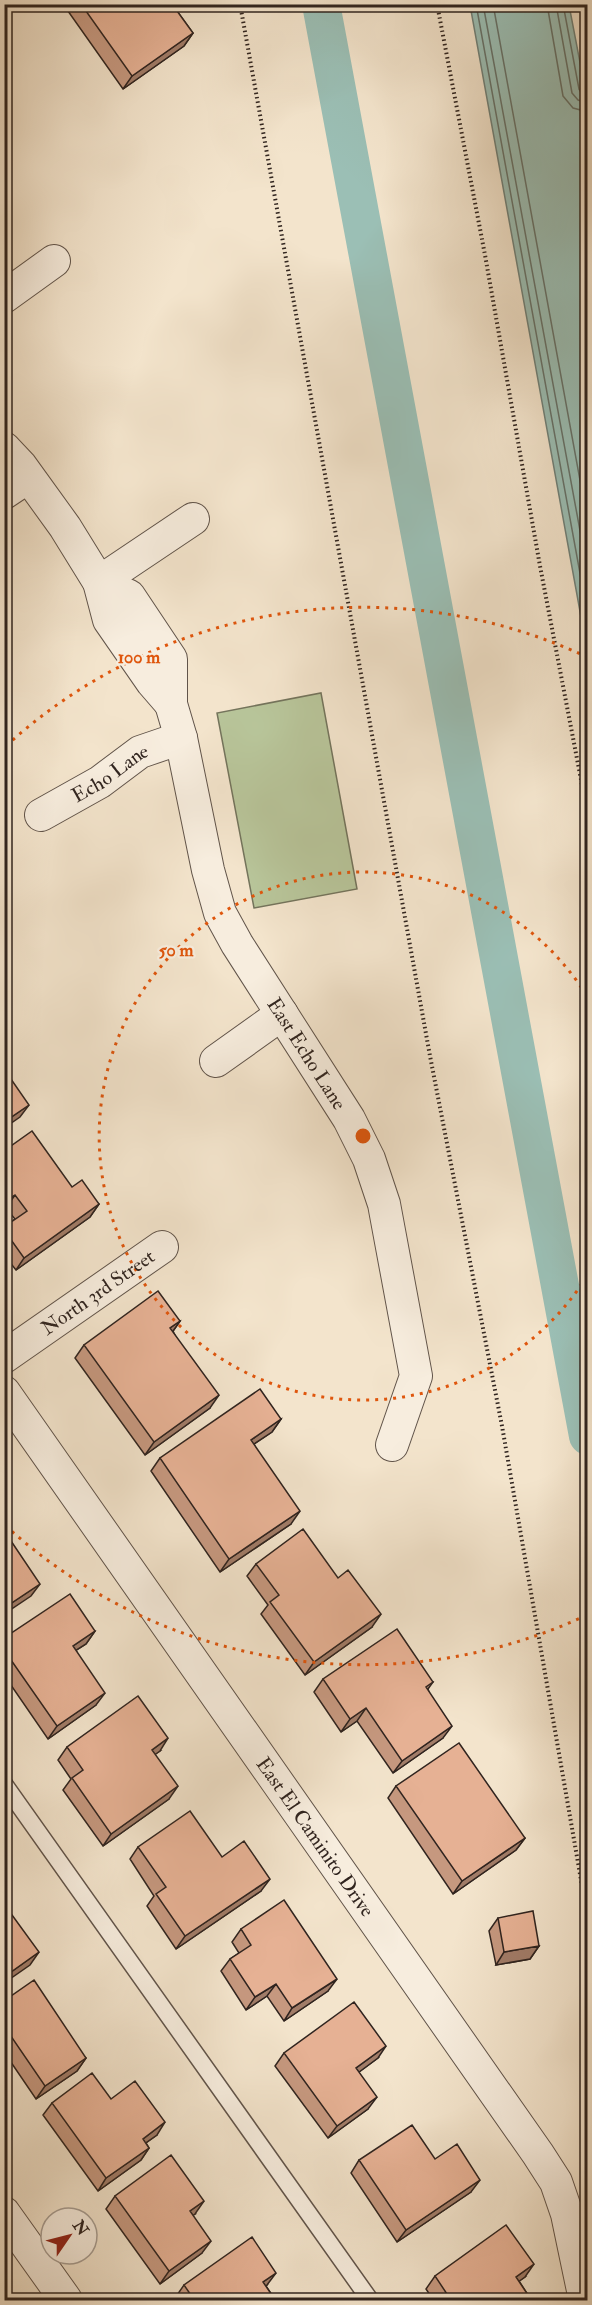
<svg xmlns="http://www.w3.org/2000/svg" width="592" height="2305" font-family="'IM FELL Double Pica',serif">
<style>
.green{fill:#b8c59a;stroke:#74745c;stroke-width:1.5}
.water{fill:#9bbfb5;stroke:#708179;stroke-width:1.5}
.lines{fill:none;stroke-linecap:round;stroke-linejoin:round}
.shore{stroke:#66726a;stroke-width:1.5}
.canal{stroke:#9bbfb5;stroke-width:38}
.lane-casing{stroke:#61544a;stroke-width:19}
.street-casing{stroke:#61544a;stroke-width:34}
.path{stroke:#30241f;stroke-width:4;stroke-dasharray:1.5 3;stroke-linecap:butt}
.lane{stroke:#f7edde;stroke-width:16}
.street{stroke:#f7edde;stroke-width:32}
.wall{fill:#c6987f;stroke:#30241f;stroke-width:1.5}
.shaded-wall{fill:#a17c68;stroke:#30241f;stroke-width:1.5}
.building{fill:#e6b194;stroke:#30241f;stroke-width:1.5}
.ring{fill:none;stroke:#df560d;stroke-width:3;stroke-dasharray:3 6}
.labels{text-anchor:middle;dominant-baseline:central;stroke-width:4.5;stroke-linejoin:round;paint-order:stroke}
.street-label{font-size:20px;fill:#30241f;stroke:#f7edde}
.centre{fill:#df560d;stroke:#f7edde;stroke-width:3}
.ring-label{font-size:18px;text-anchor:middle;font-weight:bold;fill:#df560d;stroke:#f7edde;stroke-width:4.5;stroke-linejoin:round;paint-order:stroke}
</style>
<rect width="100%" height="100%" fill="#f3e4cc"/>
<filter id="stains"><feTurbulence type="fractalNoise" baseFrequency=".00333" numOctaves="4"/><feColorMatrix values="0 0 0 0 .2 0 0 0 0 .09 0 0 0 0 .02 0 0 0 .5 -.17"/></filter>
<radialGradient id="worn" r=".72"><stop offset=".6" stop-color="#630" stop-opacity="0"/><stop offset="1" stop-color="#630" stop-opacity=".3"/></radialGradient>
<!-- green -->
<path class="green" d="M321 693 357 889 254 908 217 713Z"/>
<!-- water -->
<path class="water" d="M470 5H569L588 104 587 650Z"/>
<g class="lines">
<!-- shore -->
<path class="shore" d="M476 4 588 617
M483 4 588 574
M493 4 588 524
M547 4 563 96 573 108 588 112
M556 4 572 93 578 100 588 103
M563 4 579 89 582 94 588 95"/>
<!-- canal -->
<path class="canal" d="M321 4 588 1436"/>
<defs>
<path id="lane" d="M4 1784 370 2300"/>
<g id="street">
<path d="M4 297 54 261"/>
<path d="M4 448 21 466 65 527 99 582 109 620 152 682 171 704"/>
<path d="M4 493 28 477"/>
<path id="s1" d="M99 582 129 596 171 659V704L181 738 208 870 220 913 237 944 349 1119 369 1159 384 1204 416 1376 392 1445"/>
<path d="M99 582 193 519"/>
<path id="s2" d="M41 815 100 782 140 752 181 738"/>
<path d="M216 1061 282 1014"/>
<path id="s3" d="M4 1357 162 1247"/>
<path id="s4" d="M4 1392 538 2154 556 2182 567 2214 585 2300"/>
<path d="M4 2213 66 2300"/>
</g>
</defs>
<!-- lane casing -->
<use href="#lane" class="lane-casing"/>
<!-- street casing -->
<use href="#street" class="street-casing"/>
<!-- path -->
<path class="path" d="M240 4 430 1056 502 1426 588 1920
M437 4 485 255 540 566 588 816
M581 4 588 39"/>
<!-- lane -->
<use href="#lane" class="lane"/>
<!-- street -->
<use href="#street" class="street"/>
</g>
<!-- wall -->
<path class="wall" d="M63 4H172L193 33 184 46 123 89Z
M4 1151 72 1187 99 1204 90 1217 16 1270 4 1255V1227L15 1219 6 1208 4 1209Z
M180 1321 173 1331 210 1408 145 1455 75 1358 84 1345Z
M281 1419 272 1432 254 1444 291 1524 220 1572 151 1471 160 1458Z
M256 1564 372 1627 305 1675 261 1614 268 1605 247 1576Z
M95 1631 86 1644 76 1650 96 1705 48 1739 4 1675V1638Z
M323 1679 433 1682 428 1689 443 1738 393 1773 357 1721 341 1732 314 1692Z
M67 1747 160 1751 155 1754 169 1799 103 1846 63 1790 71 1779 58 1760Z
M396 1786 525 1838 516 1850 453 1894 388 1798Z
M138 1847 222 1857 261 1891 176 1949 147 1906 154 1896 130 1859Z
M498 1918 539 1946 530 1959 496 1965 489 1931Z
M241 1929 328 1991 284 2021 267 1996 246 2010 221 1971 230 1959 239 1953 232 1942Z
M4 2001 86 2058 77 2071 36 2099 4 2052Z
M284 2053 378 2058 359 2072 368 2109 328 2138 275 2066Z
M111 2099 157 2135 146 2143 149 2148 141 2160 98 2191 43 2115 52 2103Z
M435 2159 471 2192 397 2242 351 2173 359 2160Z
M115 2196 195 2214 193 2215 202 2253 160 2284 106 2209Z
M435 2276 525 2277 519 2281 532 2301H434L426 2289Z
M184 2285H267L266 2286 276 2301H177L175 2298Z"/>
<!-- shaded-wall -->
<path class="shaded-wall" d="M193 33 184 46 123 89 132 76Z
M29 1105 20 1117 4 1128V1122Z
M15 1195 6 1208 4 1209V1202Z
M99 1204 90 1217 16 1270 24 1258Z
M180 1321 171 1334 170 1328Z
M219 1395 210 1408 145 1455 154 1442Z
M281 1419 272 1432 242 1452 251 1440Z
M300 1511 291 1524 220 1572 229 1559Z
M40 1584 31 1596 4 1614V1608Z
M381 1614 372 1627 305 1675 314 1662Z
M95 1631 86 1644 64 1658 73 1646Z
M105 1693 96 1705 48 1739 57 1726Z
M366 1708 357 1721 341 1732 350 1719Z
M452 1726 443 1738 393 1773 402 1761Z
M168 1738 160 1751 143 1763 152 1750Z
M178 1786 169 1799 103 1846 111 1834Z
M525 1838 516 1850 453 1894 462 1881Z
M270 1879 261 1891 176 1949 185 1936Z
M539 1946 530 1959 496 1965 504 1952Z
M39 1952 30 1965 4 1983V1977Z
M337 1979 328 1991 284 2021 292 2008Z
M276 1984 267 1996 246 2010 255 1997Z
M386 2046 378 2058 347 2081 356 2068Z
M86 2058 77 2071 36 2099 45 2086Z
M377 2097 368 2109 328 2138 337 2126Z
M165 2122 157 2135 134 2151 143 2139Z
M149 2148 141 2160 98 2191 106 2178Z
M480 2180 471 2192 397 2242 406 2230Z
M204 2201 195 2214 181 2224 190 2211Z
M211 2241 202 2253 160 2284 169 2271Z
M534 2264 525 2277 507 2290 516 2277Z
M276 2273 267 2285 254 2295 263 2282Z"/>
<!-- building -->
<path class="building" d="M81 4H172L193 33 132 76Z
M4 1069 29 1105 4 1122Z
M32 1131 72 1187 82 1180 99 1204 24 1258 4 1230V1227L27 1211 15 1195 4 1202V1151Z
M158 1291 180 1321 170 1328 219 1395 154 1442 84 1345Z
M260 1389 281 1419 251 1440 300 1511 229 1559 160 1458Z
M303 1529 338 1578 348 1570 381 1614 314 1662 270 1602 279 1595 256 1564Z
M7 1535 40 1584 4 1608V1536Z
M70 1594 95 1631 73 1646 105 1693 57 1726 4 1650V1638Z
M397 1629 433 1682 426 1687 452 1726 402 1761 366 1708 350 1719 323 1679Z
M138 1696 168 1738 152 1750 178 1786 111 1834 72 1778 83 1770 67 1747Z
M459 1743 525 1838 462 1881 396 1786Z
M190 1811 222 1857 244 1841 270 1879 185 1936 156 1894 166 1887 138 1847Z
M284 1900 337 1979 292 2008 276 1984 255 1997 230 1959 251 1945 241 1929Z
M4 1904 39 1952 4 1977Z
M533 1911 539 1946 504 1952 498 1918Z
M34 1980 86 2058 45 2086 4 2026V2001Z
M354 2002 386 2046 356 2068 377 2097 337 2126 284 2053Z
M92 2073 111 2099 135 2081 165 2122 143 2139 149 2148 106 2178 52 2103Z
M412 2125 435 2159 457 2144 480 2180 406 2230 359 2160Z
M171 2155 204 2201 190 2211 211 2241 169 2271 115 2196Z
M506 2225 534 2264 516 2277 532 2301H450L451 2300 435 2276Z
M252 2237 276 2273 263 2282 276 2301H195L184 2285Z
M4 2287 14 2301H4Z"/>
<!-- distance rings -->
<g class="ring">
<path d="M587 1276A264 264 0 1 1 587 996"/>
<path d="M587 1615A529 529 0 0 1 6 1526M6 746A529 529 0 0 1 587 657"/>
</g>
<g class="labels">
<!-- street labels -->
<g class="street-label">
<text stroke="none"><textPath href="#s2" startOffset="81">Echo Lane</textPath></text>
<text stroke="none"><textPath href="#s1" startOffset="534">East Echo Lane</textPath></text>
<text stroke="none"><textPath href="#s3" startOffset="114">North 3rd Street</textPath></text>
<text stroke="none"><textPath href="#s4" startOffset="543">East El Caminito Drive</textPath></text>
</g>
</g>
<circle cx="363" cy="1136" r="9" class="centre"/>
<g class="ring-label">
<text x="139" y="663">100 m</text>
<text x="176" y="956">50 m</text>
</g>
<!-- margin -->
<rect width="592" height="2305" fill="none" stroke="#f3e4cc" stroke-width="24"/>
<rect x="6" y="6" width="580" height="2293" fill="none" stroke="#30241f" stroke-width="3"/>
<rect x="12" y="12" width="568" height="2281" fill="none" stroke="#30241f" stroke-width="1.5"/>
<!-- north arrow -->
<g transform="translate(69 2236) rotate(55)"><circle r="28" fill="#f7edde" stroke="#a79d92" stroke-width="1.5"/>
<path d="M0-4.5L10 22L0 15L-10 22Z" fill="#8f2418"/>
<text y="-9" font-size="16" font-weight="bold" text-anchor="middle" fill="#30241f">N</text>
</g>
<rect width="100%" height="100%" filter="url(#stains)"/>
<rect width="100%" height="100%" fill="url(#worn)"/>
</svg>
